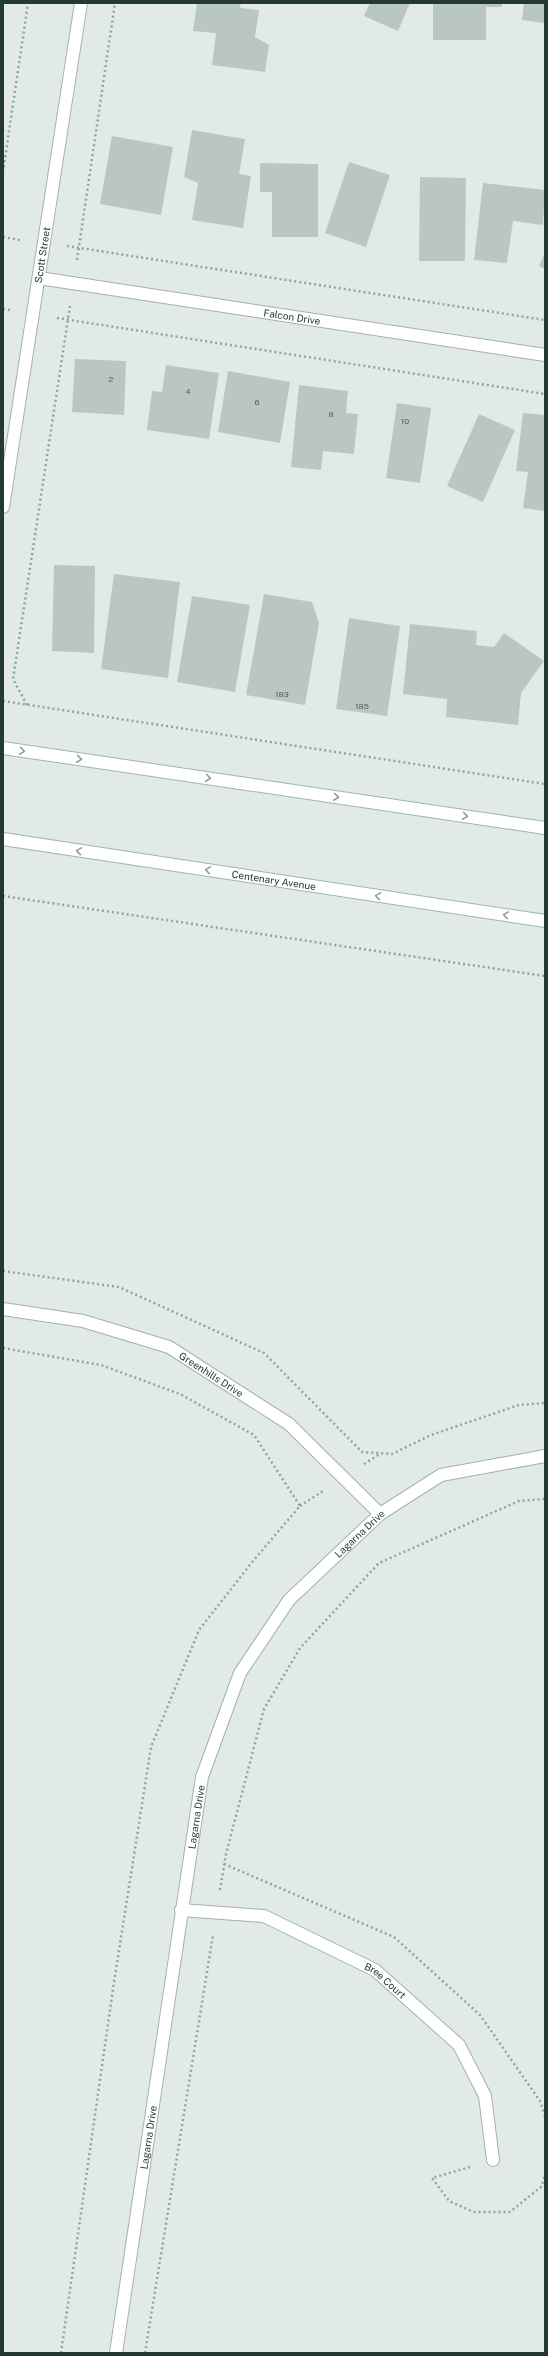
<svg xmlns="http://www.w3.org/2000/svg" width="548" height="2356" font-family="'Public Sans',sans-serif">
<style>
.building{fill:#bac7c1}
.lines{fill:none;stroke-linecap:round;stroke-linejoin:round}
.street-casing{stroke:#a4b1ac;stroke-width:14}
.secondary-casing{stroke:#a1b5ac;stroke-width:14}
.path{stroke:#85aa9c;stroke-width:2.5;stroke-dasharray:2 3;stroke-linecap:butt}
.street{stroke:#fff;stroke-width:12}
.secondary{stroke:#fff;stroke-width:12}
.oneway{stroke:#919c98}
.labels{text-anchor:middle;dominant-baseline:central;stroke-width:3.5;stroke-linejoin:round;paint-order:stroke}
.number-label{font-size:8px;fill:#495c56}
.street-label{font-size:10px;fill:#233932;stroke:#f1f7f4}
</style>
<rect width="100%" height="100%" fill="#e1eae6"/>
<!-- building -->
<path class="building" d="M197 3H241L240 8 259 10 255 37 269 45 265 72 212 65 216 33 193 31Z
M370 3H410L398 31 364 16Z
M433 3H502V7H486V40H433Z
M524 3H545V23L522 20Z
M192 130 245 139 239 174 251 176 243 228 192 220 198 183 184 177Z
M112 136 173 147 161 215 100 204Z
M349 162 390 175 366 247 325 233Z
M260 163 318 164V237H272V192H260Z
M420 177 466 178 465 261H419Z
M483 183 545 190 543 225 513 221 507 263 474 260Z
M545 252V269L539 266Z
M75 359 126 361 124 415 72 412Z
M166 365 219 373 209 439 147 430 152 391 162 392Z
M228 371 290 382 280 443 218 432Z
M299 385 348 391 346 413 358 414 354 454 323 451 321 470 291 467Z
M397 403 431 408 420 483 386 478Z
M523 413 545 415V511L523 508 528 472 516 471Z
M479 414 515 430 483 502 447 486Z
M54 565 95 566 94 653 52 651Z
M114 574 180 582 168 678 101 669Z
M264 594 312 602 319 623 305 705 246 695Z
M192 596 250 605 235 692 177 682Z
M349 618 400 626 387 716 336 709Z
M410 624 477 631 476 645 494 647 504 633 544 661 521 693 518 725 446 717 447 699 403 694Z"/>
<g class="lines">
<defs>
<g id="street">
<path id="s1" d="M39 278 545 355"/>
<path id="s2" d="M3 507 81 3"/>
<path id="s3" d="M3 1309 83 1321 169 1347 289 1424 380 1514"/>
<path id="s4" d="M181 1910 264 1916 375 1970 459 2045 485 2096 493 2160"/>
<path id="s5" d="M116 2353 202 1777 240 1673 289 1600 380 1514 441 1475 545 1456"/>
</g>
<g id="secondary">
<path d="M3 748 545 828"/>
<path id="s6" d="M3 839 545 921"/>
</g>
</defs>
<!-- street casing -->
<use href="#street" class="street-casing"/>
<!-- secondary casing -->
<use href="#secondary" class="secondary-casing"/>
<!-- path -->
<path class="path" d="M3 172 28 3
M3 237 20 240
M67 246 545 320
M77 260 115 3
M3 309 10 310
M57 318 545 394
M3 701 545 784
M27 705 13 679 70 306
M3 896 545 976
M3 1271 119 1287 264 1353 362 1452 392 1454 431 1435 519 1405 545 1403
M3 1348 101 1365 180 1394 254 1435 300 1506 253 1561 199 1630 151 1747 114 1982 61 2353
M364 1464 380 1454
M300 1506 323 1491
M224 1864 394 1937 480 2015 540 2101 545 2116
M220 1890 226 1854 264 1709 300 1648 379 1563 519 1501 545 1499
M470 2167 432 2178 449 2201 474 2212H510L542 2186 545 2174
M145 2353 213 1935"/>
<!-- street -->
<use href="#street" class="street"/>
<!-- secondary -->
<use href="#secondary" class="secondary"/>
</g>
<!-- one-way arrows -->
<defs><path id="oneway-chevron" d="M-2-3.5L2.5 0L-2 3.5" fill="none" stroke-width="1.6" stroke-linecap="round" stroke-linejoin="round"/></defs>
<g class="oneway">
<use href="#oneway-chevron" transform="translate(22 751) rotate(8)"/>
<use href="#oneway-chevron" transform="translate(79 759) rotate(8)"/>
<use href="#oneway-chevron" transform="translate(208 778) rotate(8)"/>
<use href="#oneway-chevron" transform="translate(336 797) rotate(8)"/>
<use href="#oneway-chevron" transform="translate(465 816) rotate(8)"/>
<use href="#oneway-chevron" transform="translate(79 851) rotate(-171)"/>
<use href="#oneway-chevron" transform="translate(208 870) rotate(-171)"/>
<use href="#oneway-chevron" transform="translate(378 896) rotate(-171)"/>
<use href="#oneway-chevron" transform="translate(506 915) rotate(-171)"/>
</g>
<g class="labels">
<!-- number labels -->
<g class="number-label">
<text x="111" y="379">2</text>
<text x="188" y="391">4</text>
<text x="257" y="402">6</text>
<text x="331" y="414">8</text>
<text x="405" y="421">10</text>
<text x="282" y="694">183</text>
<text x="362" y="706">185</text>
</g>
<!-- street labels -->
<g class="street-label">
<text stroke="none"><textPath href="#s2" startOffset="255">Scott Street</textPath></text>
<text stroke="none"><textPath href="#s1" startOffset="256">Falcon Drive</textPath></text>
<text stroke="none"><textPath href="#s6" startOffset="274">Centenary Avenue</textPath></text>
<text stroke="none"><textPath href="#s3" startOffset="221">Greenhills Drive</textPath></text>
<text stroke="none"><textPath href="#s5" startOffset="878">Lagarna Drive</textPath></text>
<text stroke="none"><textPath href="#s5" startOffset="542">Lagarna Drive</textPath></text>
<text stroke="none"><textPath href="#s4" startOffset="221">Bree Court</textPath></text>
<text stroke="none"><textPath href="#s5" startOffset="218">Lagarna Drive</textPath></text>
</g>
</g>
<!-- border -->
<rect width="548" height="2356" fill="none" stroke="#233932" stroke-width="8"/>
</svg>
